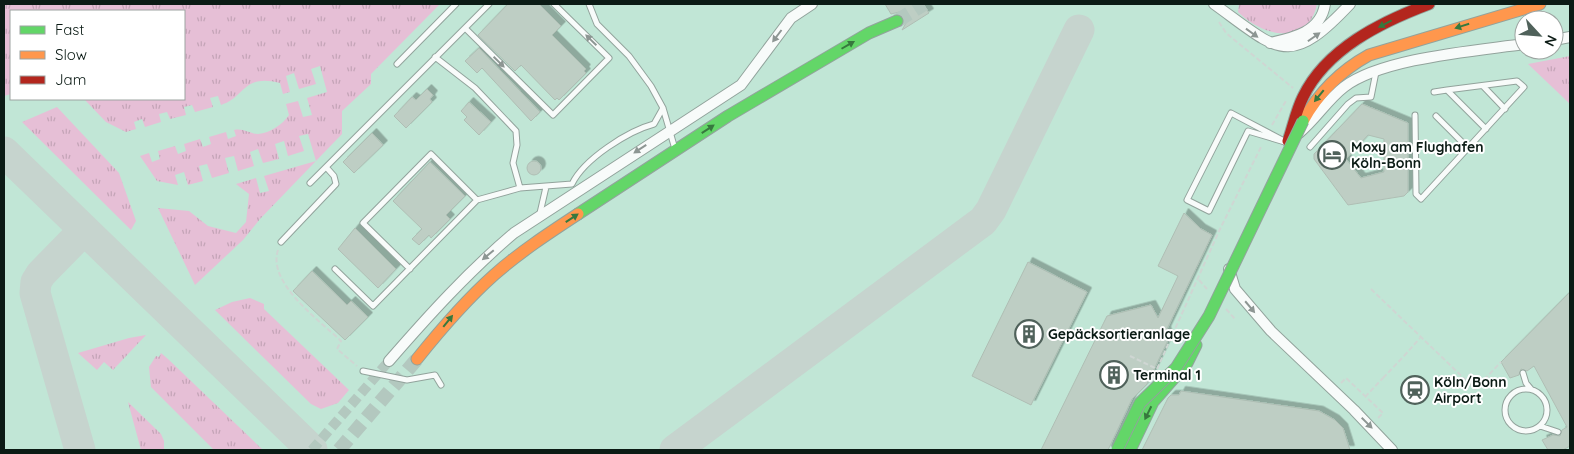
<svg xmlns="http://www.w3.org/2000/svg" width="1574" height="454" font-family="Quicksand,sans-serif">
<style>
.built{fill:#c1e6d6;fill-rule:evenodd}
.grass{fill:url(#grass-tufts)}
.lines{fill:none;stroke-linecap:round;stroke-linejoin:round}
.taxiway{stroke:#c6d4ce;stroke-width:31}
.building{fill:#becec4;stroke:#afbeb4;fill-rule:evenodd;filter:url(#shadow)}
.street-tunnel{stroke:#b3c8bf;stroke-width:10;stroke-dasharray:10 5;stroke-linecap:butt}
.secondary-tunnel{stroke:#b3c8bf;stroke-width:14;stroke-dasharray:14 7;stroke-linecap:butt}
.lane-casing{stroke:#92a39c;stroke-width:7}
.street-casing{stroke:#92a39c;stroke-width:12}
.fast-casing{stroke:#92a39c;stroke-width:13}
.slow-casing{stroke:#92a39c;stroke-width:13}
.jam-casing{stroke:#92a39c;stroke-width:13}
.path{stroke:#cfd6d3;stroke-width:2;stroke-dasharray:5 2.5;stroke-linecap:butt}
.lane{stroke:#f8fbfa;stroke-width:5}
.street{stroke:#f8fbfa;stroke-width:10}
.fast{stroke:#63d668;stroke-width:11}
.slow{stroke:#ff974d;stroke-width:11}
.jam{stroke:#b3261e;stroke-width:11}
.fast-bridge-casing{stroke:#92a39c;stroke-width:13;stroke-linecap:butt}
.path-bridge{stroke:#cfd6d3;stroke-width:2;stroke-dasharray:5 2.5;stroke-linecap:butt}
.fast-bridge{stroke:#63d668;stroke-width:11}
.oneway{fill:#37783e}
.oneway2{fill:#8d9693}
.labels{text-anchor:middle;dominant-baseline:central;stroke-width:4;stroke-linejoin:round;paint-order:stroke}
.poi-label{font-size:14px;font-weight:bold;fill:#0b1b15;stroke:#fff;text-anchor:start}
</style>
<defs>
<pattern id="grass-tufts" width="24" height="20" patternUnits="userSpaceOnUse" patternTransform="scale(1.25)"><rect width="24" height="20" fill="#e6bfd6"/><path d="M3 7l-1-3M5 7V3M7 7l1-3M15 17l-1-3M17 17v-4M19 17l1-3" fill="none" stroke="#c4a4b7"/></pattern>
<filter id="shadow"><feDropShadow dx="4.5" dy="-4.5" stdDeviation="0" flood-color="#0004"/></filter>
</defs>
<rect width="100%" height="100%" fill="#d1e7dd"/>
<!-- built -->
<path class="built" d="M4 4H1570V450H4ZM11 11H184V99H11ZM1524 20H1554V50H1524Z"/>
<!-- grass -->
<path class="grass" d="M4 4H440L371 74V84L342 111V134L260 219 243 240 195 285 158 208 189 211 208 226 236 233 246 222 249 194 236 184 256 178 260 193 269 191 264 176 316 161 308 134 299 136 304 151 288 156 284 141 275 144 279 159 263 163 258 149 250 152 254 166 238 171 234 156 225 158 229 173 212 178 207 164 199 166 203 181 188 185 184 172 175 175 178 185 157 181 140 156 149 153 152 162 160 159 158 151 175 146 178 154 186 151 184 144 200 139 203 147 211 144 209 137 226 132 228 139 236 136 234 130C244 128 250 134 258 134 270 133 283 124 289 115L286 104 298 101 303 117 312 115 307 98 327 92 320 66 311 69 316 84 299 89 294 73 286 76 290 92 283 94 280 83C243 73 245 98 221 105L218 96 210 98 213 107 195 112 192 105 184 107 186 115 170 119 167 112 159 114 161 122 145 127 142 119 134 122 136 129 126 132 106 122 85 100 184 99V11H11V94L4 96Z
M1239 4H1317C1308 48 1262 36 1238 12Z
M1570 56V104L1528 64Z
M57 107 119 173 136 221 131 230 22 122Z
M250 298 264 304V309L349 390 338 403 321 409 311 404 215 310 232 302Z
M146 335 113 370 104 362 97 370 78 353 129 338Z
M161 353 168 359 263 450H214L151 387 149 367 156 356 159 357Z
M128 402 161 434 164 441V450H141Z"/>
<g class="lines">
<!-- taxiway -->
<path class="taxiway" d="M4 152 312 450
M80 450 35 293 36 282 41 274 84 230
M675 450 983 221 991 210 1079 30"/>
</g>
<!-- building -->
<path class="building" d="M508 4H539L561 26 552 35 586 69 584 71 586 73 559 100 557 98 555 100 521 65 515 71 478 35Z
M885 4H923L929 13 902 30 906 23 905 17 899 12 891 14Z
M479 48 540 112 531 121 482 68 477 73 465 61Z
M427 89 433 95 430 99 432 102 406 128 394 116 412 97 416 100Z
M469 102 491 122 479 135 464 120 467 117 461 111Z
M1362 104 1408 123V192L1404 196 1348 205 1314 159V154ZM1368 135 1384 139V172L1361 178 1346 159Z
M372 133 383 145 354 173 343 162Z
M527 168a7 7 0 1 1 14 0a7 7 0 1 1-14 0Z
M430 162 465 196 446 215 450 219 431 238 429 235 419 245 412 239 422 229 393 201Z
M1184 213 1201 229 1212 235 1166 331 1169 338 1147 384 1132 399 1108 450H1041L1107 316 1151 305 1158 318 1178 276 1158 266Z
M355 228 396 269 378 288 338 249Z
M1028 262 1087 292 1031 405 972 376Z
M312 271 347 305 351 301 368 317 345 340 293 291Z
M1570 292V446L1563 450H1548L1542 440 1553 435 1560 436 1562 430 1567 427 1534 366 1527 371 1521 369 1519 375 1510 378 1501 362Z
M1181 391 1319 411 1335 420 1343 428 1350 450H1142L1168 398 1171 395H1179Z"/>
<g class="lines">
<!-- street-tunnel -->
<path class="street-tunnel" d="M312 450 389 361"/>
<!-- secondary-tunnel -->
<path class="secondary-tunnel" d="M897 21 924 4
M339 450 417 359"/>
<defs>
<path id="lane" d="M589 4 597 24 629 56 651 86 663 108 675 149
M465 28 553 115 609 58 554 4
M435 57 475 88 516 131 517 145 513 163 520 188
M397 64 456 4
M1483 86 1505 109
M1434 92 1447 90
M1231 113 1288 143 1248 131 1209 211 1187 200Z
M1415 115 1416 194 1421 199 1524 87 1517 81 1447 90 1486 129
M1436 116 1468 148
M1310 147 1348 104 1356 98 1371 97 1376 72
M310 183 489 4
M540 213 546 187
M281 242 336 184 334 176 326 167
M335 269 373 306 477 200 520 188 572 184C584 159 628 131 654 124L663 108
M410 269 363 223 431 154 477 200
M363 371 407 380 435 375 441 385
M1523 373 1526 383 1531 389
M1505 410a21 21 0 1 1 42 0a21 21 0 1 1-42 0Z
M1540 426 1558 432"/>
<path id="street" d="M1214 4C1278 50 1288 70 1350 4
M1554 40 1570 37
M1270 43C1293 38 1321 32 1325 4
M1299 133C1316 119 1327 100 1344 87 1382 58 1475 51 1524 44
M1229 269 1235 289 1271 331 1354 410 1392 450
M389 361C429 315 468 272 514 233L741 85 791 18 812 4"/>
<path id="fast" d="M578 214 728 116 869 33 897 21
M1130 450 1153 402 1187 363 1196 345"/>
<path id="slow" d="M1303 121C1319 92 1340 71 1369 55L1540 4
M417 359C441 329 466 300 494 275 520 252 549 233 578 214"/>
<path id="jam" d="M1288 141C1293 127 1296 111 1303 97 1326 49 1381 22 1429 4"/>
</defs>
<!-- lane casing -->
<use href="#lane" class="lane-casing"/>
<!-- street casing -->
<use href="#street" class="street-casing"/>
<!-- fast casing -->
<use href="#fast" class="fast-casing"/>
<!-- slow casing -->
<use href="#slow" class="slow-casing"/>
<!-- jam casing -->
<use href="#jam" class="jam-casing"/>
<!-- path -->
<path class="path" d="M1219 22 1226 33 1293 88
M1272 125 1287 99
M278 250C267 283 319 320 341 341L337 349 357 366
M1199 280 1207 289
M1371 289 1475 389 1501 362
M1226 309 1235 319
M1130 356 1157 369 1220 229 1262 145
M1404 356 1420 338
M1341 383 1346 378 1383 413 1377 419
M1365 397 1383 378"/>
<!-- lane -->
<use href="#lane" class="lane"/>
<!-- street -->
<use href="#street" class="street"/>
<!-- fast -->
<use href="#fast" class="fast"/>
<!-- slow -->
<use href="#slow" class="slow"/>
<!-- jam -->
<use href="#jam" class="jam"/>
<defs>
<path id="fast-bridge" d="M1117 450 1140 403 1176 368 1209 316 1303 121"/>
</defs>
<!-- fast-bridge casing -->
<use href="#fast-bridge" class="fast-bridge-casing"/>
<!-- path-bridge -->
<path class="path-bridge" d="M1383 378 1404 356"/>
<!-- fast-bridge -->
<use href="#fast-bridge" class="fast-bridge"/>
</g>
<!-- one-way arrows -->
<defs><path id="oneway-solid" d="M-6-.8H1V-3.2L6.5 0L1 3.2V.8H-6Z" transform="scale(1.25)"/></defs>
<g class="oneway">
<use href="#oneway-solid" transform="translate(1385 24) rotate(152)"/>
<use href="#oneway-solid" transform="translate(1462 26) rotate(163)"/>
<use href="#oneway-solid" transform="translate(848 45) rotate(-30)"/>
<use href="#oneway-solid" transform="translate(1319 96) rotate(129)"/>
<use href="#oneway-solid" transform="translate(708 129) rotate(-33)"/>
<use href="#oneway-solid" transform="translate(572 218) rotate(-33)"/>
<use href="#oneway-solid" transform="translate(448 321) rotate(-51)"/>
<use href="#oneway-solid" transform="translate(1148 413) rotate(116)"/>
</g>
<g class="oneway2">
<use href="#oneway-solid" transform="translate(1252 33) rotate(36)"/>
<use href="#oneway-solid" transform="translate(777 36) rotate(127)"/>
<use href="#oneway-solid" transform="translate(1314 37) rotate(-35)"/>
<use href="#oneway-solid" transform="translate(591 40) rotate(-136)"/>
<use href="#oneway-solid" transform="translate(499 62) rotate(44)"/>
<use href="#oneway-solid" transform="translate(640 149) rotate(147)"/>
<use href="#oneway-solid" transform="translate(488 255) rotate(140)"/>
<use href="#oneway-solid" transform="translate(1250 307) rotate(50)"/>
<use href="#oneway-solid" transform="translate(1367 423) rotate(45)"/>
</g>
<!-- icons -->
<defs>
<symbol id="hotel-ring" viewBox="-11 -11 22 22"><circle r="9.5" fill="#fff" stroke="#50625b" stroke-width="1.5"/><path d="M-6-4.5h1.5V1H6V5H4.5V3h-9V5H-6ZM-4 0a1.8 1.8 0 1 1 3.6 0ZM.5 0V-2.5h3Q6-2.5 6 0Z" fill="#50625b"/></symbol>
<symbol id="building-ring" viewBox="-11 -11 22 22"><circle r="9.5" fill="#fff" stroke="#50625b" stroke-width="1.5"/><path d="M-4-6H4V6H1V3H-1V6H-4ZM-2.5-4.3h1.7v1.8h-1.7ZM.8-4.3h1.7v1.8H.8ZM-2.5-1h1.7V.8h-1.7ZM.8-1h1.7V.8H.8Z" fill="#50625b"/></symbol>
<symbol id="station-ring" viewBox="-11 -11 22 22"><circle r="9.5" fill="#fff" stroke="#50625b" stroke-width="1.5"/><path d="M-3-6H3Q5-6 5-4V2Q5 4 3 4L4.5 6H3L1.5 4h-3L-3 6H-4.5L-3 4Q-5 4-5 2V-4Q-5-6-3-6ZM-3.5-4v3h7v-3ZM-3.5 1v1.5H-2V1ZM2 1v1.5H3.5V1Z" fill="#50625b"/></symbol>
</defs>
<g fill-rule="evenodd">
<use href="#hotel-ring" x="1316" y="139" width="32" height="32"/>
<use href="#building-ring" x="1013" y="318" width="32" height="32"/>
<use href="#building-ring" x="1098" y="359" width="32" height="32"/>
<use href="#station-ring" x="1399" y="374" width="32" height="32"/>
</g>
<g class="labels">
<!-- poi labels -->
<g class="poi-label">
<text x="1351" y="147">Moxy am Flughafen<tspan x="1351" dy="16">Köln-Bonn</tspan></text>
<text x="1048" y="334">Gepäcksortieranlage</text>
<text x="1133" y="375">Terminal 1</text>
<text x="1434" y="382">Köln/Bonn<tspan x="1434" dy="16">Airport</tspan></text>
</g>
</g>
<!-- border -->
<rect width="1574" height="454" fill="none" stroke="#0b1b15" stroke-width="10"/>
<!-- legend -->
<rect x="10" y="10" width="175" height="90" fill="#ffffff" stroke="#9da4a1"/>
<rect x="20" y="26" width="25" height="8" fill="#63d668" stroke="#9da4a1"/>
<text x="55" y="35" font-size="15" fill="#0b1b15">Fast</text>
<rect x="20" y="51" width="25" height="8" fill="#ff974d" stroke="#9da4a1"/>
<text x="55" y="60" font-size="15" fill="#0b1b15">Slow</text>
<rect x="20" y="76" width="25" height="8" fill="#b3261e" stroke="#9da4a1"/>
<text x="55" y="85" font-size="15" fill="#0b1b15">Jam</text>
<!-- north arrow -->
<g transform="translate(1539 35) rotate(116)"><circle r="24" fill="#ffffff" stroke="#9da4a1"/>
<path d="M0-4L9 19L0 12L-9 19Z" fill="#50625b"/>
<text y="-8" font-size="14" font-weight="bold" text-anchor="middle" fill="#0b1b15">N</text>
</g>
</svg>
